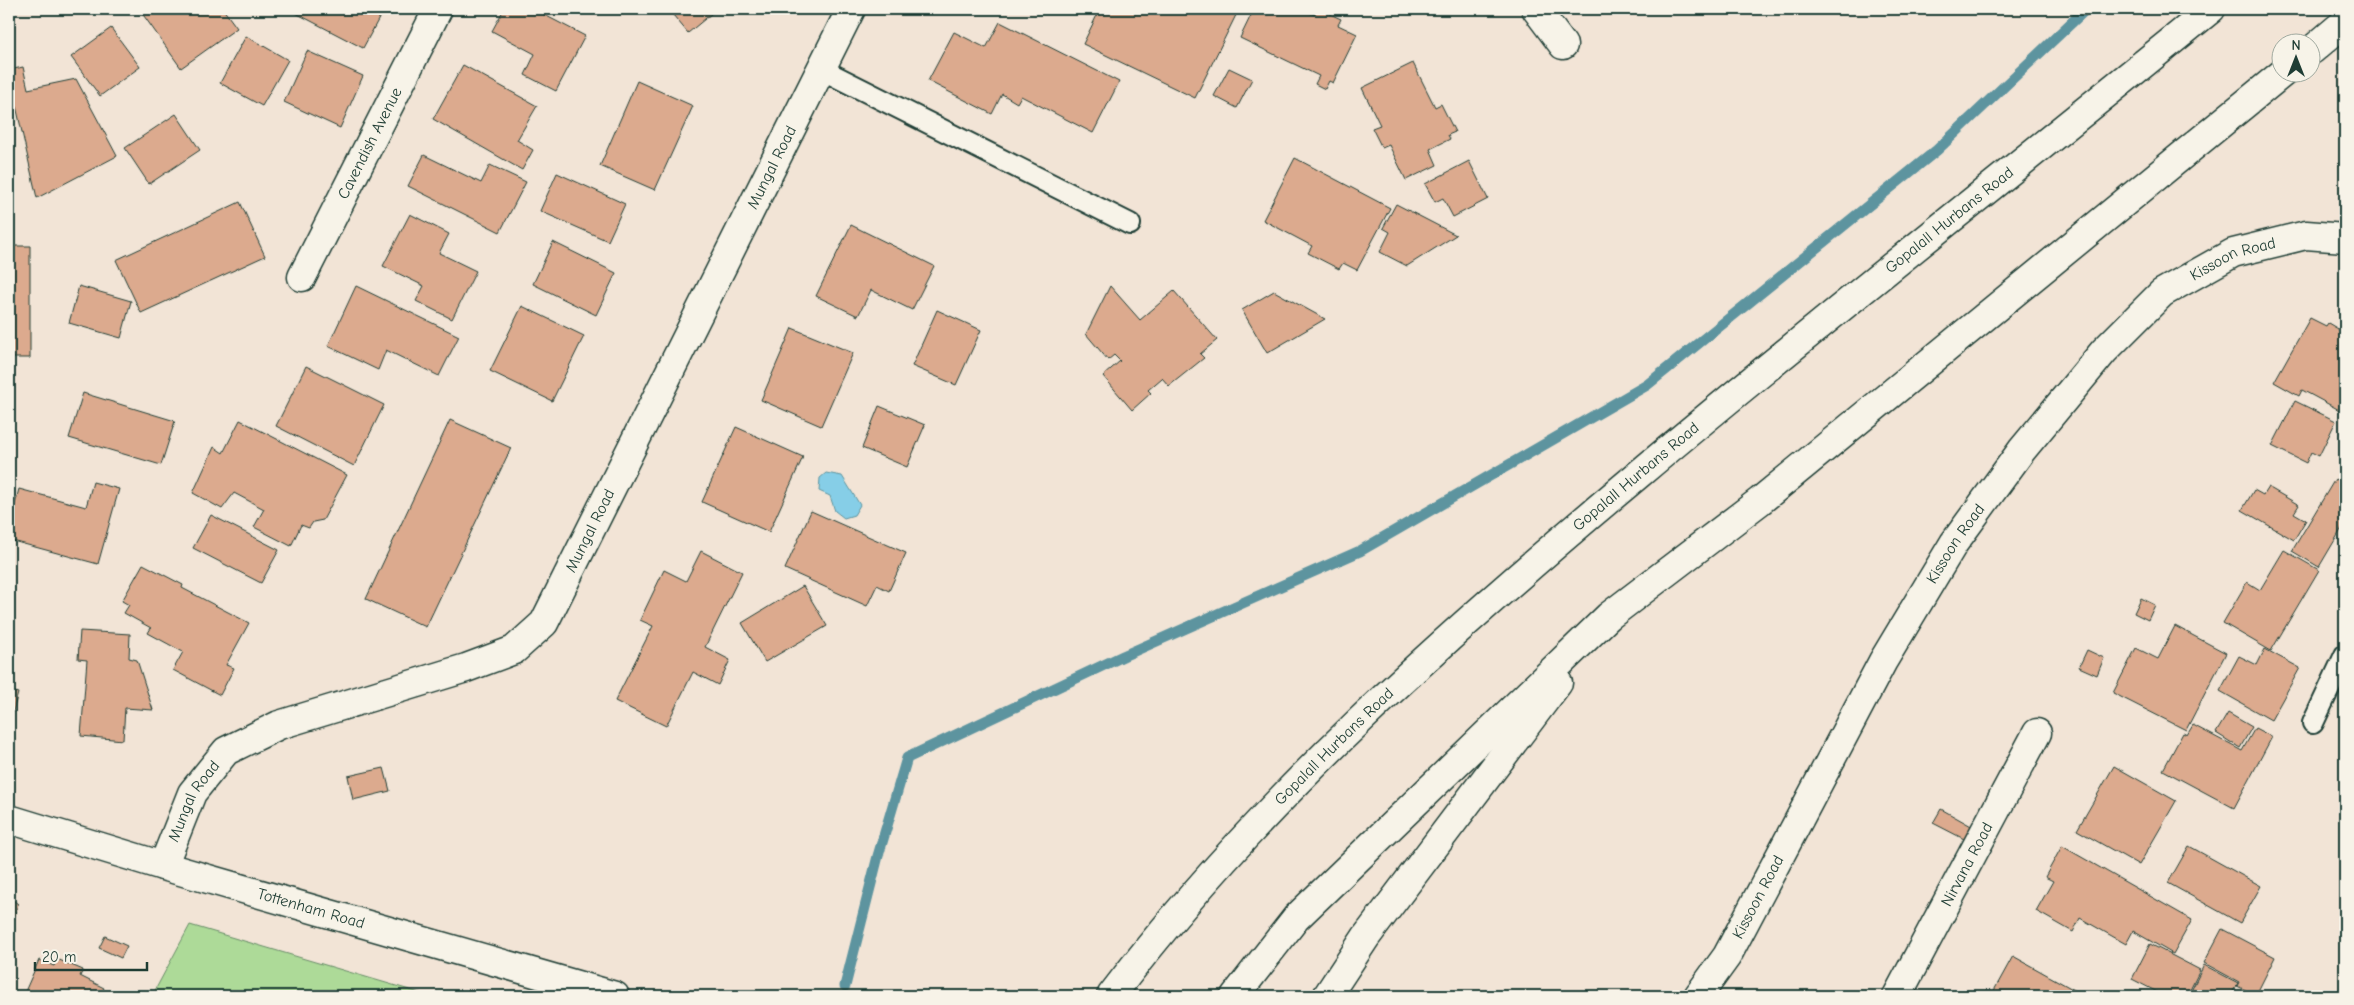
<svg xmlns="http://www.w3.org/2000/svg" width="2354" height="1005" font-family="'Comic Neue',sans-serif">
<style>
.green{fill:#adda98;stroke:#668c66}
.water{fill:#86cee7;stroke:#5d949f}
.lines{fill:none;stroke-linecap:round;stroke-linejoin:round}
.stream{stroke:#5d949f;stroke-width:11}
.building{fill:#dcaa8e;stroke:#1f3d34}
.service-casing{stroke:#1f3d34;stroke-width:24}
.minor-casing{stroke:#1f3d34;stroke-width:31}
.primary-casing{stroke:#1f3d34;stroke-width:31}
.service{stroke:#f7f3e8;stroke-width:20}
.minor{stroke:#f7f3e8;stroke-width:28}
.primary{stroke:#f7f3e8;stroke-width:28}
.labels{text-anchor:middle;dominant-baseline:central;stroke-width:4;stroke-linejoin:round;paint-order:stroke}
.street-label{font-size:16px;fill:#1f3d34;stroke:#f7f3e8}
</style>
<rect width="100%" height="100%" fill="#f2e4d6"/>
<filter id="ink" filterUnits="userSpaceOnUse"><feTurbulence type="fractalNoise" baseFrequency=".02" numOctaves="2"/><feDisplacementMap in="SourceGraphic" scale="10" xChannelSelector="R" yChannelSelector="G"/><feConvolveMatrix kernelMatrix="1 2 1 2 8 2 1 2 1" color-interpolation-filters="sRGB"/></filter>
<g filter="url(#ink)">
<!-- green -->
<path class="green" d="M190 925 430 996H152Z"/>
<!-- water -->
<path class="water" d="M826 473 842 476 860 505 854 515 844 518 835 511 830 496 819 491 820 478Z"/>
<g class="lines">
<!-- stream -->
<path class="stream" d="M845 986 878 856 907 758 1123 656 1360 551 1647 385 1937 150 2086 9"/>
</g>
<!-- building -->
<path class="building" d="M139 9H223L237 28 181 68Z
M288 9H384L363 48Z
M504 9H533L585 36 556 91 525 75 535 54 492 31Z
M668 9H717L688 33Z
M1100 9H1239L1195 98 1083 44Z
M1254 9H1302L1314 15 1319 9 1341 19 1338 25 1357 34 1333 83 1329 81 1325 89 1315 84 1319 76 1240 38Z
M1000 22 1119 82 1093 133 1021 96 1017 103 1002 94 992 114 928 81 954 32 986 48Z
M111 28 140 67 100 96 71 57Z
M246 36 288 60 262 106 220 83Z
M307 51 363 76 340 128 284 102Z
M1413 63 1435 107 1441 104 1455 132 1448 135 1450 139 1430 149 1437 165 1406 180 1389 145 1382 148 1372 128 1380 125 1362 88Z
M463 65 537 106 517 140 533 150 522 170 433 119Z
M23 67 28 89 76 79 117 156 37 198 9 75V70Z
M1229 68 1252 79 1237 108 1214 96Z
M637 81 693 106 655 190 600 166Z
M176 114 200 150 149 184 125 148Z
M424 155 481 183 490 165 526 182 500 232 408 186Z
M1295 158 1390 208 1357 270 1343 263 1339 269 1308 253 1312 246 1263 220Z
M1469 161 1488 199 1453 217 1443 198 1435 202 1425 184Z
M557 173 625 204 608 241 540 211Z
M240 202 265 256 141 313 116 260Z
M1396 204 1456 235 1407 266 1380 252 1390 232 1383 228Z
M410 214 449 234 439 253 476 271 452 319 416 301 424 286 383 266Z
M851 225 934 266 912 310 871 290 858 316 816 296Z
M553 242 616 273 596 315 533 284Z
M9 246H30V358H9Z
M79 286 131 301 121 338 69 323Z
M356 286 459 336 439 376 386 350 378 370 328 346Z
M1110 286 1140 320 1174 291 1217 340 1200 354 1204 358 1169 386 1162 378 1148 390 1151 393 1132 410 1103 376 1120 361 1114 355 1108 360 1086 334Z
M1274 291 1325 319 1267 353 1242 310Z
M522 306 584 336 552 401 490 371Z
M937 310 981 330 956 385 912 366Z
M2310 318 2326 326 2328 323 2345 333V413L2302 390 2299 396 2274 382Z
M792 328 853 353 821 426 761 400Z
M306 366 384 405 354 466 276 426Z
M83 393 175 421 161 465 69 438Z
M2295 401 2336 421 2319 456 2311 452 2306 463 2272 446Z
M879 406 925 425 907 467 862 448Z
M240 420 347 475 323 520 313 522 309 528 301 525 291 546 254 527 264 509 234 493 222 509 193 493 214 447 223 453Z
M450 420 511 448 426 627 366 599Z
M736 427 803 457 769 532 702 502Z
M2335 479 2345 485V523L2319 567 2292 551Z
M93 482 119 489 98 564 9 540V527L19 489 86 507Z
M2268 487 2299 505 2294 513 2306 520 2294 540 2242 510 2254 490 2263 495Z
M811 511 906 553 889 591 877 585 867 606 785 569Z
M211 515 279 550 261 583 193 548Z
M2284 550 2319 570 2271 651 2223 623 2247 582 2260 590Z
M701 551 742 572 705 647 730 660 718 685 693 672 666 726 615 701 653 626 640 620 664 570 686 581Z
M143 564 183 585 182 588 249 623 226 665 234 668 220 695 173 670 183 652 148 633 151 628 124 613 129 605 122 601Z
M803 586 827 626 765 662 742 623Z
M2141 598 2155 605 2148 620 2134 613Z
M2175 626 2226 653 2186 730 2113 693 2136 648 2158 659Z
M80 631 130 634 129 658 137 660 153 710 125 708 123 740 81 736 87 660 78 659Z
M2265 649 2300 668 2271 720 2220 691 2239 656 2257 665Z
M2087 650 2104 658 2097 675 2079 667Z
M9 690 18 693 10 723 9 722Z
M2228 713 2252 727 2240 748 2216 733Z
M2193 725 2242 751 2255 728 2272 737 2234 808 2163 770 2183 733 2187 735Z
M2114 766 2176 801 2139 865 2077 830Z
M384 768 390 791 353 800 348 776Z
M1941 809 1973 827 1966 840 1933 823Z
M2062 846 2192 920 2173 954 2133 931 2126 944 2080 918 2073 932 2036 911 2053 881 2045 877Z
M2189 846 2261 886 2240 923 2168 883Z
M9 897 18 904 9 937Z
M2222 929 2275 957 2256 995 2237 986 2239 982 2204 963Z
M105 936 127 946 121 958 99 948Z
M2150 944 2200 970 2189 992 2197 996H2165L2132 979Z
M2013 956 2085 996H1991Z
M57 959 83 970 80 976 104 988 100 996H23L39 960 54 966Z
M2204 965 2238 983 2230 996H2202L2191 991Z"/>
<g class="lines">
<defs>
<path id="service" d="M821 69 1130 224
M2313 723 2345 655"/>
<g id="minor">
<path d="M1536 9 1563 45"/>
<path id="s1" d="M302 277 438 9"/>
<path id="s2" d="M9 819 163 866 615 996"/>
<path id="s3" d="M163 866 192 793 226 751 279 725 466 668 514 650 544 623 851 9"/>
<path id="s4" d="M1698 996 1727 956 1883 661 1954 543 2022 450 2104 351 2162 293 2233 253 2306 235 2345 238"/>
<path id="s5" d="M1897 996 2037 733"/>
</g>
<g id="primary">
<path d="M2312 50 2345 22"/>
<path id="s6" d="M1111 996C1261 798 1449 633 1639 474 1827 316 2021 164 2211 9"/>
<path d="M1235 996 1296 918 1609 616 1760 501 2284 72"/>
<path d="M1327 996 1366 937 1558 683"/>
</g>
</defs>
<!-- service casing -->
<use href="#service" class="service-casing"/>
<!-- minor casing -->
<use href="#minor" class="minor-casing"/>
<!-- primary casing -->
<use href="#primary" class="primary-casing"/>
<!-- service -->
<use href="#service" class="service"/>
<!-- minor -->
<use href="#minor" class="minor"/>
<!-- primary -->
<use href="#primary" class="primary"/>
</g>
</g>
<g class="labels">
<!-- street labels -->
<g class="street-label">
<text stroke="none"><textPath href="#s1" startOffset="150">Cavendish Avenue</textPath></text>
<text stroke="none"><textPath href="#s3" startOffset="988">Mungal Road</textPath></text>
<text stroke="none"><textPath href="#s6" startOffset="1145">Gopalall Hurbans Road</textPath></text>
<text stroke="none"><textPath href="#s4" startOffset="926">Kissoon Road</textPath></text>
<text stroke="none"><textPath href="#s6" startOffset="740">Gopalall Hurbans Road</textPath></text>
<text stroke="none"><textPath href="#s3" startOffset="582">Mungal Road</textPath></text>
<text stroke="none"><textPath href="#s4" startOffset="521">Kissoon Road</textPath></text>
<text stroke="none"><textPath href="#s6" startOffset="335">Gopalall Hurbans Road</textPath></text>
<text stroke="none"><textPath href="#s3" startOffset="72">Mungal Road</textPath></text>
<text stroke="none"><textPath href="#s5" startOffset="149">Nirvana Road</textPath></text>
<text stroke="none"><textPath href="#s4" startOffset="116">Kissoon Road</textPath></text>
<text stroke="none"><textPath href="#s2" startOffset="315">Tottenham Road</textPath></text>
</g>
</g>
<!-- margin -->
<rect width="2354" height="1005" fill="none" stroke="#f7f3e8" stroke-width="30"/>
<rect x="15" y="15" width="2324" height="975" fill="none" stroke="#1f3d34" stroke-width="2" filter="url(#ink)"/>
<!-- north arrow -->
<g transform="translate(2296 58)"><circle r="24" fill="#f7f3e8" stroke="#a1aaa0"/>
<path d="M0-4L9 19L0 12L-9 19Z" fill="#1f3d34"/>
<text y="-8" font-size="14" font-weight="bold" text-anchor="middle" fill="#1f3d34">N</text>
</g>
<!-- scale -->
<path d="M35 962v8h112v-8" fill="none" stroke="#1f3d34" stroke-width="2.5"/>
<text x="42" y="962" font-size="15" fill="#1f3d34" stroke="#f7f3e8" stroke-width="4" paint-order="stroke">20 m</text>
</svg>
